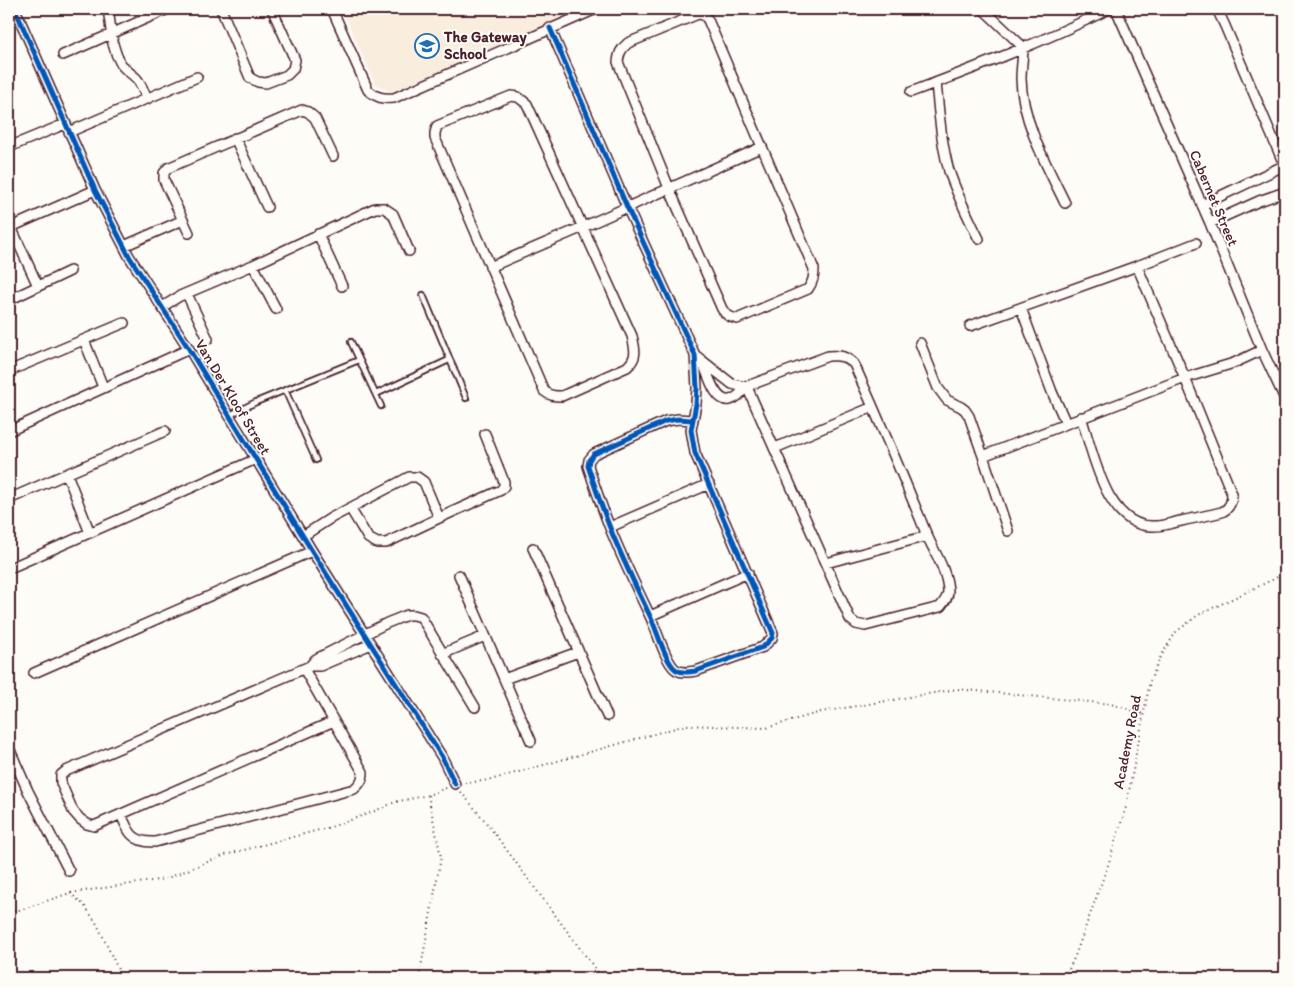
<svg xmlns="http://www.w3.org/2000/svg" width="1294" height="987" font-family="Itim,sans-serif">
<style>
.built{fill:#f9eedd}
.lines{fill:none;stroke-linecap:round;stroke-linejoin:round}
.service-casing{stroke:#4a1f2b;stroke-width:8}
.minor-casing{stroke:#4a1f2b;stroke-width:12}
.path{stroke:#4a1f2b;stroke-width:2;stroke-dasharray:1 4;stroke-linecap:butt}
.service{stroke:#fdfcf7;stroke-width:4.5}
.minor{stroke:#fdfcf7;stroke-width:9}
.cycleway-casing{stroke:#fdfcf7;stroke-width:8}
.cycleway{stroke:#0057b8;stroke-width:5}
.labels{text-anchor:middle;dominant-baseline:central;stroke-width:4;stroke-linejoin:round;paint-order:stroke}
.poi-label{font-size:15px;font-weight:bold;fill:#4a1f2b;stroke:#fdfcf7;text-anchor:start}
.street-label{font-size:15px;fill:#4a1f2b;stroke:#fdfcf7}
</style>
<rect width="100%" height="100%" fill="#fdfcf7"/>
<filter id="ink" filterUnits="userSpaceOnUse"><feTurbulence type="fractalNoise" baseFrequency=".02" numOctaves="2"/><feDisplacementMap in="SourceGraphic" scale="10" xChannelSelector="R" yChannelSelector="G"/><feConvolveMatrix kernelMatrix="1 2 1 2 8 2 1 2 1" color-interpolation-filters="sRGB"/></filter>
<g filter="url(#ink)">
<!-- built -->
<path class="built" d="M342 9H582L391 92 375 84Z"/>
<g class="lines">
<defs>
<path id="service" d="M423 295 466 398
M351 342 381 406
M285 390 316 460
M376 394 449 360
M230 415 256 402 359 360"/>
<path id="minor" d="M15 9 95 190 129 256 189 349 229 415 312 551 442 757 455 784
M106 9 108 10C112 30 110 45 121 64 125 70 131 73 136 78 141 83 144 92 147 99
M221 9 250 78 258 82 266 83 287 75 293 69 295 60 272 9
M332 9 368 90C377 98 383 99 394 98L596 9
M983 9 1023 47C1023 58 1021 68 1021 79 1022 121 1047 166 1065 203
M1116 9 1210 223 1262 350 1285 399
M698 14 704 15 708 20 814 269C814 277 813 282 808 289L737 319C729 317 726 315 722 309L669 188 618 62C619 53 621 49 628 43Z
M550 28 627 207 695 355 697 388 696 404 691 430 695 453 773 633 772 638 763 647 696 671C689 672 680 674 674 668 664 658 657 630 650 616 636 587 622 558 610 528 602 508 595 487 588 466L589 460 594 454 666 421 678 419 692 420
M63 55 168 9
M936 83C939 112 941 142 949 171 957 195 968 217 979 239
M911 92C978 67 1045 41 1109 9
M511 96 518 97 527 104 632 336C635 349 638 357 627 367L562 396C554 396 550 396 544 391L435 138V133L437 126Z
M69 132 197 77
M235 138 267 207
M9 147 65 124
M1202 205 1281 167 1283 162 1225 26 1217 9
M1210 223 1259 201 1285 192
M11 227 38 286
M9 228 95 190
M189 233 164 180V173L168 168 302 110 308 112 315 118 333 156
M318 234 342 286
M124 246 183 220
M253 265 276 309
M490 267 583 227 762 147
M187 294 208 339
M9 300 70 271
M162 307 180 296 253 265 375 208H384L393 214 409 251
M1021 308 1052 392 1066 423
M970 326 1137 266 1196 243
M84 340 103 387
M920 343 938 388 947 400 961 407 965 410 969 416 983 456
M695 355 732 384 745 387 828 356C840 355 845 356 854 364 879 420 903 476 926 533 934 552 947 570 948 591 948 598 944 602 940 607L865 626 856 624 850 619 747 387
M703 363C708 374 715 403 730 400 737 398 741 394 745 387
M9 371 124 323
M1081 417C1093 451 1105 525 1151 526 1161 527 1171 523 1181 521 1195 518 1209 515 1222 512 1230 508 1232 502 1232 494L1185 378 1137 266
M9 431 189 349
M775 448 873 407
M67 474 90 533
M9 499 165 431
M350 508 368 538 377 543H386L439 518 501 490 504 486V482L485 434
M610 527 709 484
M1008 531 983 456 1185 378 1234 363 1262 350
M303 536 331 518 409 477H417L424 482 439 518
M533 548 607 716
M826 563 927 536
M10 568 256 459
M459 575 531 741
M650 616 748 573
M442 654 485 636
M310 666 316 659 387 623 407 615H414L421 617 475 707
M34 673 312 551
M504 679 578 652
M334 721 94 826 87 824 80 819 73 811 61 783V775L66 771 310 666H320L371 644
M9 748 28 791 69 871
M121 814C128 832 133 843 155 842L354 789C360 784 363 780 363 772L304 669"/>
</defs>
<!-- service casing -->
<use href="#service" class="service-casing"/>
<!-- minor casing -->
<use href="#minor" class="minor-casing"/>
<!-- path -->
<path class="path" d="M465 783 490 780 686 725 766 728 821 712 957 689 1111 704 1143 714
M461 792 485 821 602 978
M70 893 84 905 97 924 122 978
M9 912 23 909 70 893 165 879 225 855 334 826 375 811 395 802 428 795 446 788
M419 978 441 857 428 795
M1065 978 1075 956 1108 865 1126 807 1150 681 1161 656 1176 632 1198 615 1274 579 1285 572"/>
<!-- service -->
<use href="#service" class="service"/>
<!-- minor -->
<use href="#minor" class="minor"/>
<defs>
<path id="cycleway" d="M15 9 95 190 129 256 189 349 229 415 312 551 442 757 455 784
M550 28 627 207 695 355 697 388 696 404 691 430 695 453 773 633 772 638 763 647 696 671C689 672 680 674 674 668 664 658 657 630 650 616 636 587 622 558 610 528 602 508 595 487 588 466L589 460 594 454 666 421 678 419 692 420"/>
</defs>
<!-- cycleway casing -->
<use href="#cycleway" class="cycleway-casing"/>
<!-- cycleway -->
<use href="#cycleway" class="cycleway"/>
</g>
</g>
<!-- icons -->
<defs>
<symbol id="school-ring" viewBox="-11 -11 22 22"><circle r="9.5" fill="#fdfcf7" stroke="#1f6fb2" stroke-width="1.5"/><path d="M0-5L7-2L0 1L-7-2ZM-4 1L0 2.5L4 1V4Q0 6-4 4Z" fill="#1f6fb2"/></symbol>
</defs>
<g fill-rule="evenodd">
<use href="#school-ring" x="413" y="32" width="28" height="28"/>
</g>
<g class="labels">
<!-- poi labels -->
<g class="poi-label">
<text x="444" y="37">The Gateway<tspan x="444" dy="17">School</tspan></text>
</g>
<!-- street labels -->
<g class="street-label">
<text transform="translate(1214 198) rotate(67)">Cabernet Street</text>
<text transform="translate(233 397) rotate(59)">Van Der Kloof Street</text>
<text transform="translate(1127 742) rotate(-79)">Academy Road</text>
</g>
</g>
<!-- margin -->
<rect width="1294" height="987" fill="none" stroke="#fdfcf7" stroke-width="30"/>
<rect x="15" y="15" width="1264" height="957" fill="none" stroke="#4a1f2b" stroke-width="2" filter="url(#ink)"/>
</svg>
